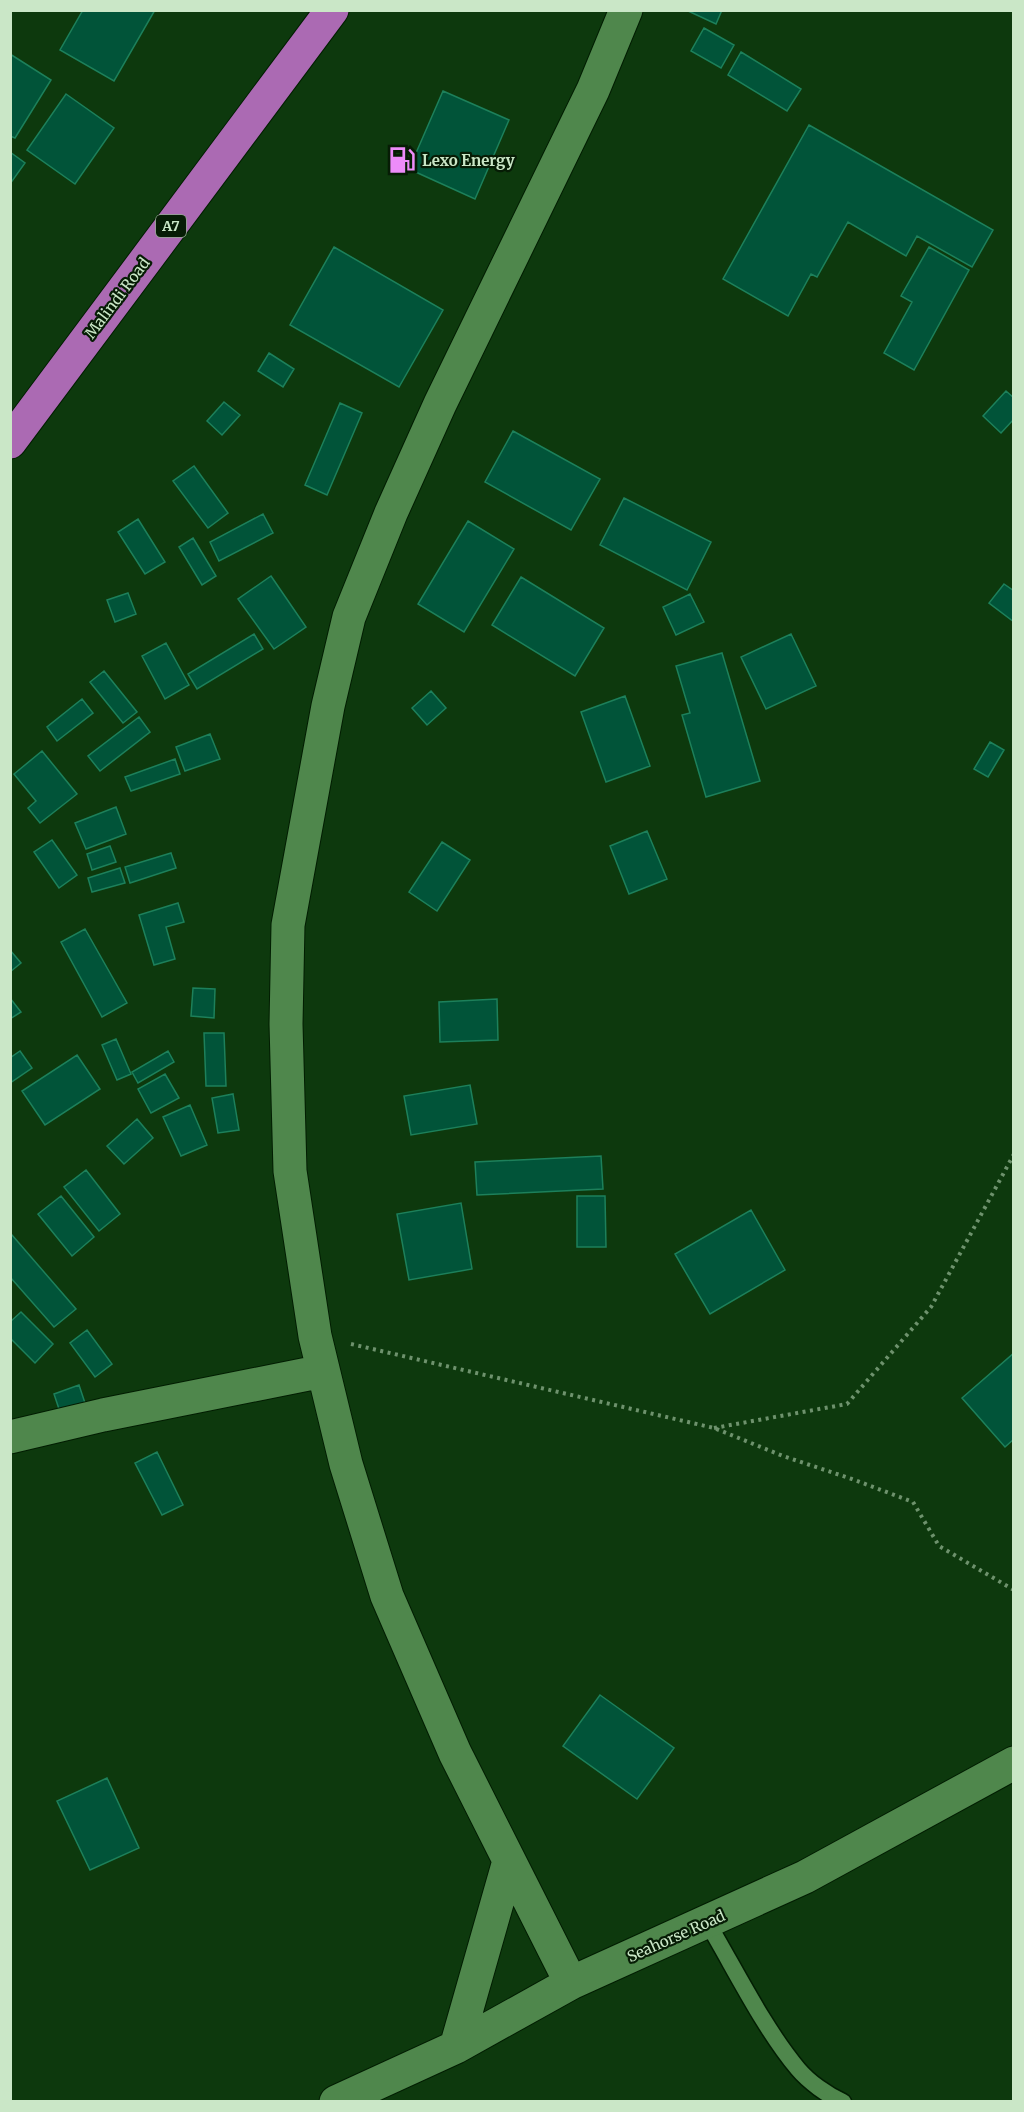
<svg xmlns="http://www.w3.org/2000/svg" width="1024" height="2112" font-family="Merriweather,serif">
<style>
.building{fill:#015439;stroke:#1d805b;stroke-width:1.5}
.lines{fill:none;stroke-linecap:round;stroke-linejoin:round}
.lane-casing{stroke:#021d02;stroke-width:19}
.street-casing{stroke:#021d02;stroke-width:35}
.highway-casing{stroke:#021d02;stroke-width:35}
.path{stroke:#6e926d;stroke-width:4;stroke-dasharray:3 4.5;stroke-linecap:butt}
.lane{stroke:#4f874c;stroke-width:16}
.street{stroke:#4f874c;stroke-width:33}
.highway{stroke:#ab6ab3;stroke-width:33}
.labels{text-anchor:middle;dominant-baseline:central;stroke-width:4.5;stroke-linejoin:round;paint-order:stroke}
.shield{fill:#061c05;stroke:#8faa8d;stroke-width:1.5}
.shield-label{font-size:14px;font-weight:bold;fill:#cae7c7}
.poi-label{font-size:15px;font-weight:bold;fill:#cae7c7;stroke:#061c05;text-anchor:start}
.street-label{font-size:15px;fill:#cae7c7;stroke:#061c05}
</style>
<rect width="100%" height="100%" fill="#0d390d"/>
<!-- building -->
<path class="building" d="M83 10H155L114 81 60 50Z
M686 10H722L716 24Z
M704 28 734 45 721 68 691 51Z
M741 52 801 89 787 111 728 75Z
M10 54 51 80 15 138 10 136Z
M443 91 509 120 475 199 409 169Z
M66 94 114 128 75 184 27 150Z
M809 125 993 230 972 267 917 236 906 256 848 222 817 277 811 274 788 316 723 279Z
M10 152 25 163 10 184Z
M334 247 443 310 399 387 290 325Z
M929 247 969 270 914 370 884 353 912 302 901 296Z
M269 353 294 369 283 387 258 371Z
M1006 391 1014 398V419L1001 433 983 416Z
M224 402 240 415 222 435 207 421Z
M340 403 362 413 327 495 305 485Z
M513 431 600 479 571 530 485 482Z
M194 466 228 513 208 528 173 481Z
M624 498 711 542 687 590 600 545Z
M263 514 273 533 219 561 210 542Z
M138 519 165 562 145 574 118 532Z
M468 521 514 549 464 632 418 604Z
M193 538 216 576 202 585 179 547Z
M271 576 306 627 274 649 238 599Z
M521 577 604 628 575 676 492 625Z
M1004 584 1014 591V622L989 603Z
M128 593 136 614 115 622 107 600Z
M690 594 704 622 676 635 663 607Z
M254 634 263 649 197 689 188 674Z
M791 634 816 686 766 709 741 657Z
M166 643 189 685 165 699 142 656Z
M722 653 760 781 706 797 682 715 690 713 676 666Z
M104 671 137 712 123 723 90 682Z
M431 691 446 708 427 725 412 708Z
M625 696 650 766 606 782 581 712Z
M82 699 93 713 57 741 47 727Z
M139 717 150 732 100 771 88 756Z
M210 734 220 759 185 771 176 747Z
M990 742 1004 750 988 777 974 769Z
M42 751 77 794 40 823 28 808 36 801 14 774Z
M175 759 180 774 131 791 125 777Z
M116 807 126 834 86 849 75 823Z
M647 831 667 879 629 894 610 846Z
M52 840 77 875 59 888 34 852Z
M442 842 470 860 437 911 409 892Z
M110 846 116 862 92 870 87 854Z
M171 853 176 868 130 883 125 867Z
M120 868 125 883 92 892 88 878Z
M178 903 184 922 166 927 175 959 154 965 139 915Z
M85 929 127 1003 102 1017 61 942Z
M10 950 21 963 10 972Z
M193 988 215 989 214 1018 191 1016Z
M10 998 21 1012 10 1019Z
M497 999 498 1040 440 1042 439 1002Z
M204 1033H224L226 1086H206Z
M116 1039 131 1074 117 1080 102 1045Z
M20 1051 32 1068 10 1083V1058Z
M168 1051 174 1062 138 1083 132 1072Z
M77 1055 100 1089 45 1125 22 1091Z
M165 1074 179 1098 151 1113 138 1089Z
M470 1085 477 1124 411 1135 404 1096Z
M233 1094 239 1130 218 1133 212 1098Z
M190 1105 207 1145 181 1156 163 1117Z
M137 1119 153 1138 124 1164 107 1146Z
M601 1156 603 1189 477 1195 475 1162Z
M86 1170 120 1214 99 1231 64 1187Z
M61 1196 94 1237 72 1256 38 1214Z
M577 1196H605L606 1247H577Z
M461 1203 472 1269 409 1280 397 1214Z
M751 1210 785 1270 710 1314 675 1254Z
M12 1235 76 1309 54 1327 10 1277V1237Z
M21 1312 53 1344 35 1363 10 1338V1322Z
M87 1330 112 1364 95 1377 70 1343Z
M1014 1353V1439L1005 1447 962 1398Z
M79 1385 85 1403 60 1412 54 1394Z
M157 1452 183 1505 162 1515 135 1463Z
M600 1695 674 1748 637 1799 563 1746Z
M107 1778 139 1848 90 1870 57 1801Z"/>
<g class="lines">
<defs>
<path id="lane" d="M707 1922C735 1969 763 2027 798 2069 809 2082 827 2095 843 2102"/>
<path id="street" d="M10 1437 103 1415 323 1371
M571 1983 455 1753 387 1596 346 1464 315 1336 290 1171 286 1024 288 925 328 706 349 617 391 513 440 404 593 90 626 10
M456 2047 509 1861
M336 2102 456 2047 571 1983 805 1877 1014 1763"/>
<path id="highway" d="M10 442 332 10"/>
</defs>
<!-- lane casing -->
<use href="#lane" class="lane-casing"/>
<!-- street casing -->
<use href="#street" class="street-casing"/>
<!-- highway casing -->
<use href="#highway" class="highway-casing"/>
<!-- path -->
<path class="path" d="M351 1344 714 1428 783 1456 852 1479 913 1502 939 1546 1014 1590
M714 1428 847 1404 931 1307 1014 1154"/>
<!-- lane -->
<use href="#lane" class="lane"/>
<!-- street -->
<use href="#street" class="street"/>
<!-- highway -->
<use href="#highway" class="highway"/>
</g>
<!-- icons -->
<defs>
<symbol id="fuel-bare" viewBox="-9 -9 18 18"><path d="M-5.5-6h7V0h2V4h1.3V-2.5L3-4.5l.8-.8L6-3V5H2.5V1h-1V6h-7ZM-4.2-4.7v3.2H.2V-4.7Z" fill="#ed8cf9" stroke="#061c05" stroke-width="2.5" paint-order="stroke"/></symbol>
</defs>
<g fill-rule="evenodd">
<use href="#fuel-bare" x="383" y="141" width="38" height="38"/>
</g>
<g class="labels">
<!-- shield labels -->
<rect class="shield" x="156" y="215" width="30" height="22" rx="4.5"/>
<g class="shield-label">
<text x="171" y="226">A7</text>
</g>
<!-- poi labels -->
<g class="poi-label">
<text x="422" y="160">Lexo Energy</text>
</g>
<!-- street labels -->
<g class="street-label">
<text transform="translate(117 298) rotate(-53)">Malindi Road</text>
<text transform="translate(676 1936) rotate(-24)">Seahorse Road</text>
</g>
</g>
<!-- border -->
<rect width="1024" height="2112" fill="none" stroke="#cae7c7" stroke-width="24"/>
</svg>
